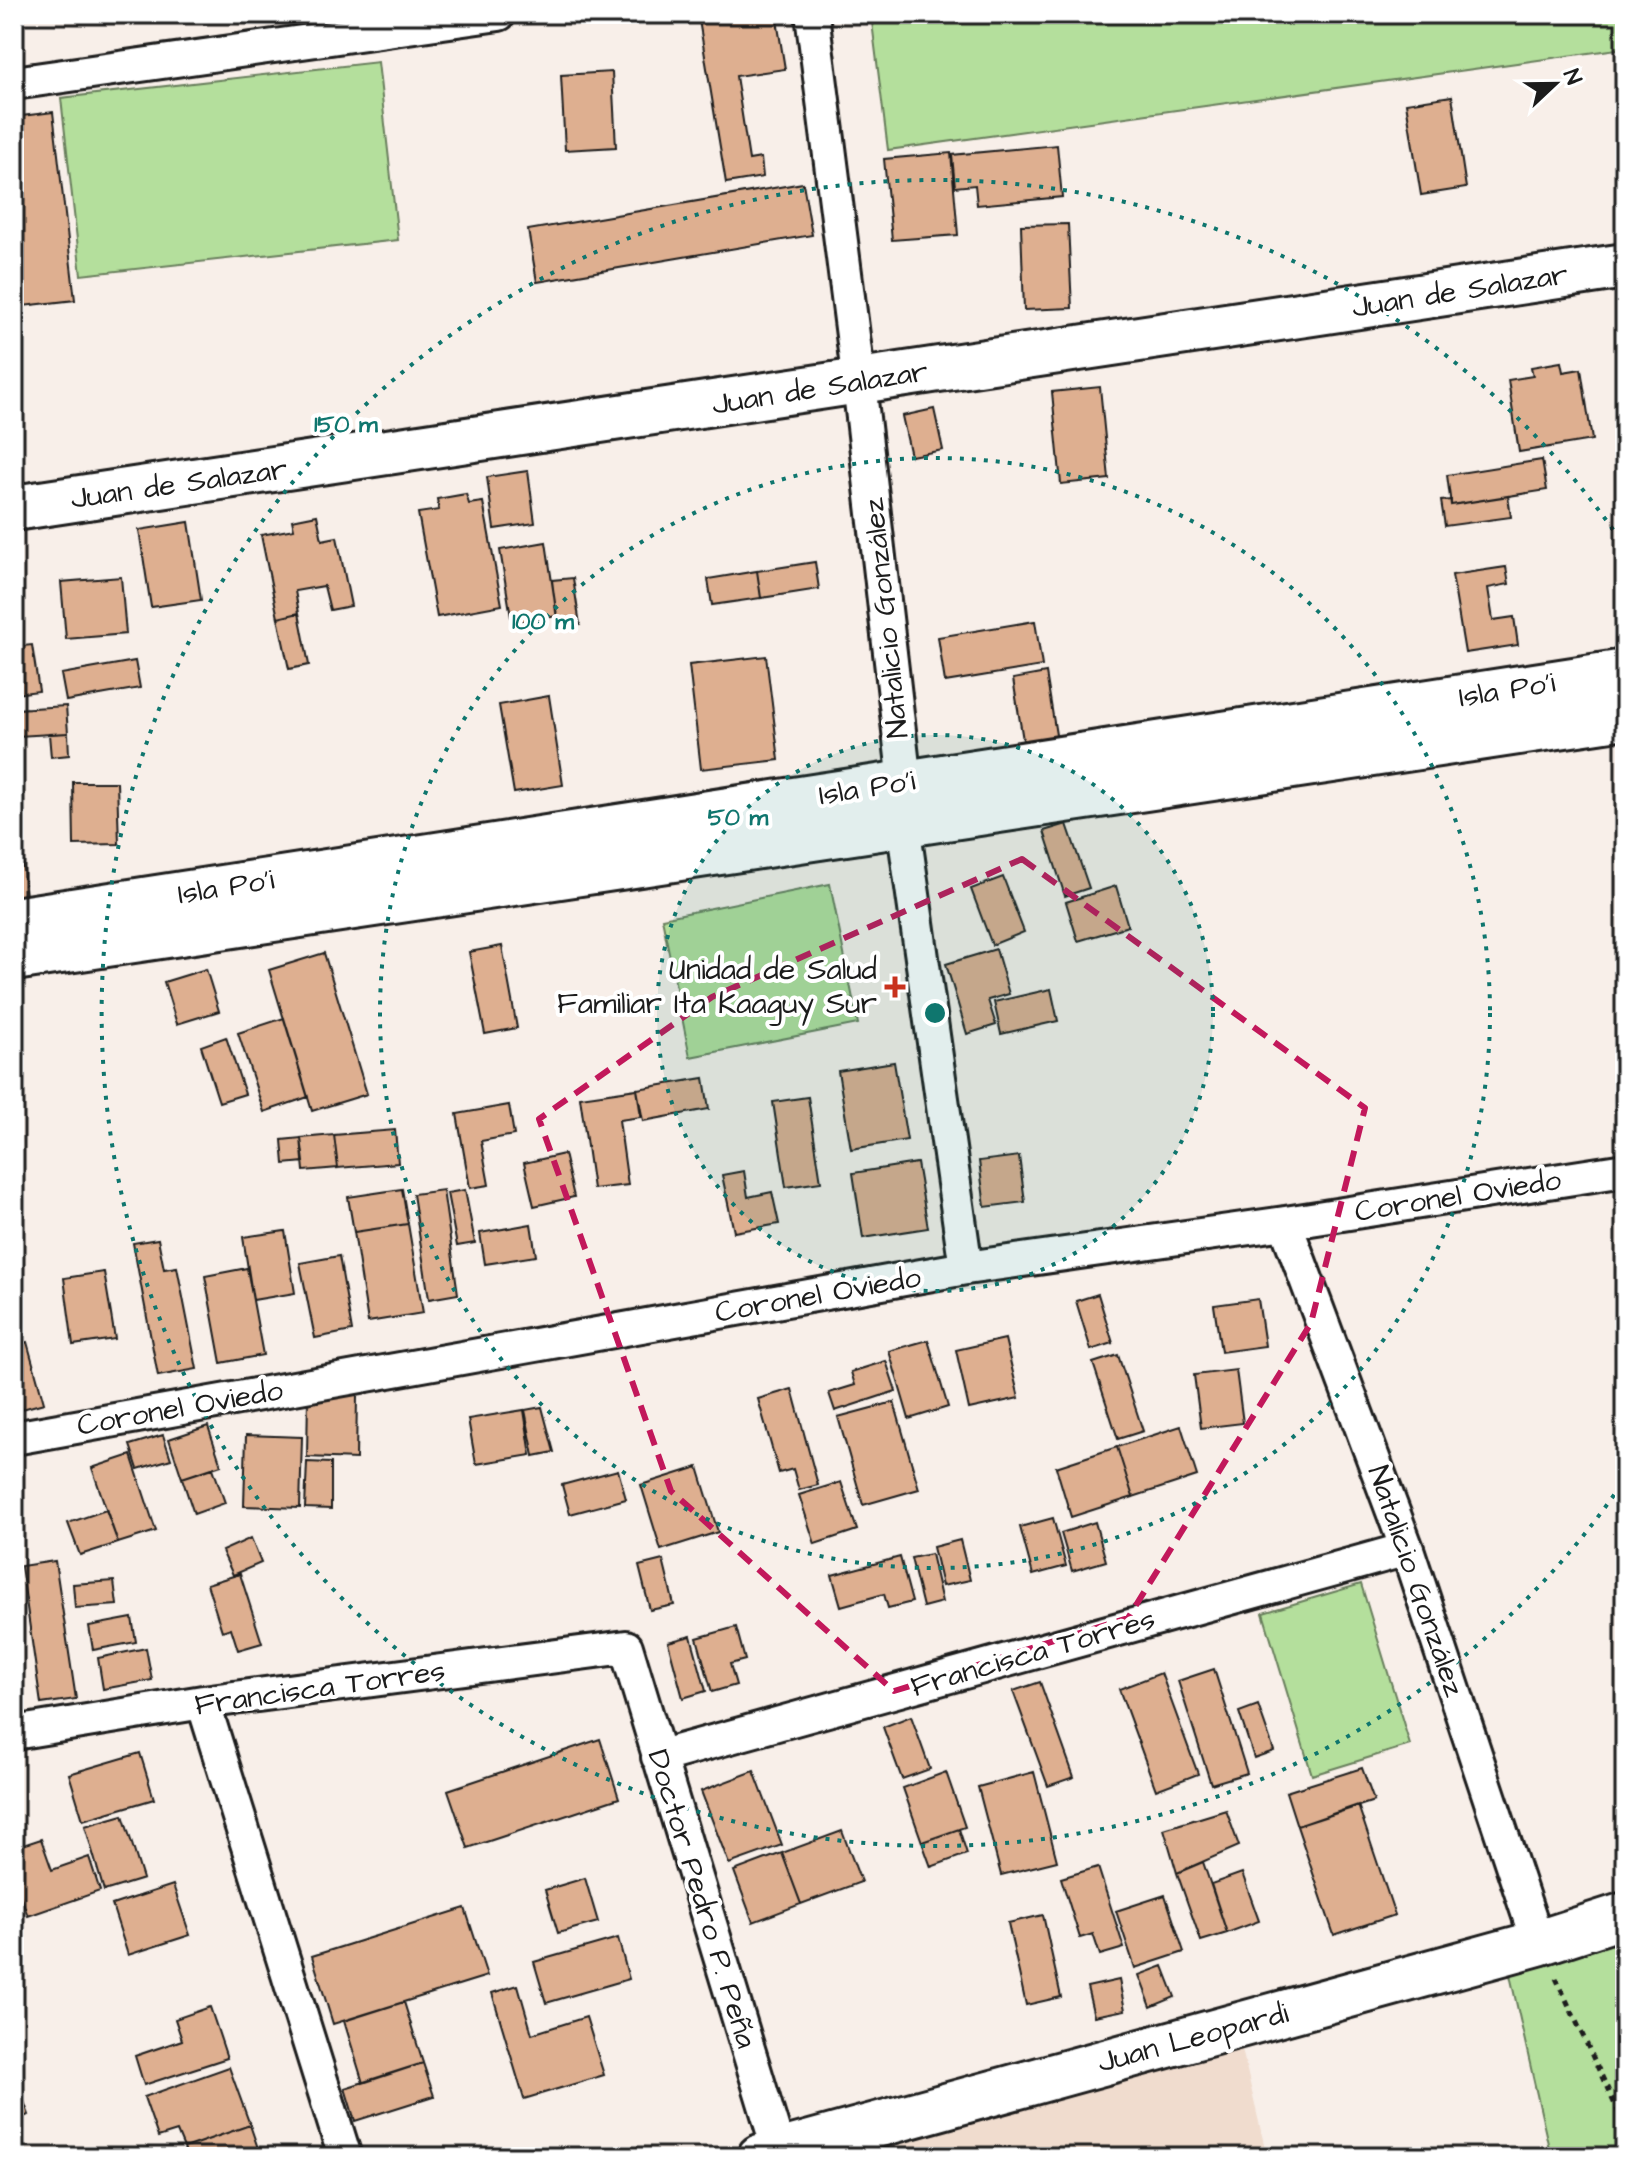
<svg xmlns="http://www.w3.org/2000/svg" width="1639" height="2171" font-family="'Architects Daughter',sans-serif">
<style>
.built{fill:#f0dcce}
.green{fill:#b4df9c;stroke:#687e5c;stroke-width:2}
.building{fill:#deaf90;stroke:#1c1c1c;stroke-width:2}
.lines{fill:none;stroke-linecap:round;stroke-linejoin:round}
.street-casing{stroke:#1c1c1c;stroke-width:38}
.secondary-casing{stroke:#1c1c1c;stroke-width:50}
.path{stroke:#1c1c1c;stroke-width:5;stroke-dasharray:6 6;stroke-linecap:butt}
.street{stroke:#fff;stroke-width:32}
.secondary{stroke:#fff;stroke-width:44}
.marked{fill:none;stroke:#c2185b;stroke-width:6;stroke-dasharray:16 10;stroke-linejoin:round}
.ring{fill:none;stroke:#0f766e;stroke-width:4;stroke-dasharray:4 8}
.poi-dot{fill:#c8321e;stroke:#fff;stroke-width:3}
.labels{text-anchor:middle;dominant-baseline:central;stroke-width:8;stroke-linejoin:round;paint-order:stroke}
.street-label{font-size:30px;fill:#1c1c1c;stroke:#fff}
.poi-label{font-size:30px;fill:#1c1c1c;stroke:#fff;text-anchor:end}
.centre{fill:#0f766e;stroke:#fff;stroke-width:4}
.ring-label{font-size:24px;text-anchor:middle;font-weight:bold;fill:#0f766e;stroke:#fff;stroke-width:8;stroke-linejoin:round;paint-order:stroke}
</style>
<rect width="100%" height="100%" fill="#f8efe9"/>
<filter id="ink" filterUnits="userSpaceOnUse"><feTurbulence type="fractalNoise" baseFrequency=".0125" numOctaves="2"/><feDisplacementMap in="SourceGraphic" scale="16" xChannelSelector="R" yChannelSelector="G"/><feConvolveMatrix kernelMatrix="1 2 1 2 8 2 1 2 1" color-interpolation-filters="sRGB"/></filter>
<g filter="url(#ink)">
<!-- built -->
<path class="built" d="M1239 2036 1267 2157H832Z"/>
<!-- green -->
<path class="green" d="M871 14H1625V48L888 150Z
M378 62 398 240 81 275 61 98Z
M830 884 858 1024 690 1057 662 918Z
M1361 1584 1410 1745 1312 1775 1263 1613Z
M1625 1934V2157H1551L1508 1966Z"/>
<!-- building -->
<path class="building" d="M698 14H776L785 69 736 76 749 160 761 158 763 177 726 183Z
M612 72 616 147 565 150 561 75Z
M1452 96 1466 188 1421 195 1406 103Z
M53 112 75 300 14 307V117Z
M1057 145 1062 197 977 205 975 185 955 187 952 155Z
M951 153 958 235 892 240 884 159Z
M803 183 812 235 537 282 528 230Z
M1068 224 1072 308 1024 310 1021 225Z
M1561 362 1563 372 1581 369 1592 440 1519 452 1508 380 1533 376 1531 367Z
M1100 387 1109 479 1061 484 1052 392Z
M934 409 943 450 911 456 902 416Z
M1542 460 1547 490 1451 505 1447 475Z
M528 471 535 523 494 529 487 477Z
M466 494 469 504 483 502 502 605 437 617 418 513 439 510 437 499Z
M1508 496 1511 517 1445 526 1441 501 1451 500V505Z
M317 515 322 540 337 537 351 606 330 610 324 586 295 591 299 613 278 618 261 535 294 529 292 520Z
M189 522 201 600 151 607 139 530Z
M546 542 557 616 512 623 500 550Z
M815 562 819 589 761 598 757 571Z
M1506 567 1509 584 1488 588 1493 620 1514 617 1518 645 1465 653 1452 575Z
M757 571 761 598 712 605 708 579Z
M121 577 126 634 66 639 61 582Z
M573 578 580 625 558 628 552 580Z
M299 613 309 665 289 669 278 618Z
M1035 621 1042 666 945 682 938 637Z
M32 645 39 691 14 694V647Z
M766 656 779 760 701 769 689 665Z
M135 661 140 688 66 701 61 674Z
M1046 673 1057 741 1024 746 1013 679Z
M549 696 563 785 514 793 499 705Z
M66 706 68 733 18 736 16 709Z
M68 733 69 755 51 757 49 734Z
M14 777 26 897 14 898Z
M73 782H117L119 844 74 845Z
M1067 824 1089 888 1065 896 1044 831Z
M1003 877 1024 932 992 945 971 889Z
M1116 886 1128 926 1078 941 1066 902Z
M502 946 517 1028 485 1034 469 952Z
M996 949 1009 994 988 1000 996 1025 967 1034 946 964Z
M324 953 367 1094 312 1111 269 970Z
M206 969 219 1011 177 1024 164 982Z
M1051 989 1058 1021 1001 1034 994 1002Z
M284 1018 308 1097 264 1112 238 1033Z
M226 1037 245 1094 219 1102 201 1046Z
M894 1062 907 1140 851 1149 838 1071Z
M704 1078 709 1109 643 1121 637 1089Z
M637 1089 641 1117 619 1120 628 1185 593 1189 580 1097Z
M808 1097 821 1182 786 1187 773 1102Z
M509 1105 514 1135 481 1141 489 1185 470 1188 457 1114Z
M395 1130 398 1163 338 1168 334 1135Z
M334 1135 338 1168 304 1171 301 1138Z
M301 1138 304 1162 284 1164 282 1140Z
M564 1154 574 1197 534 1206 524 1163Z
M1019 1156 1025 1202 985 1207 979 1161Z
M917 1163 928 1228 863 1238 853 1173Z
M744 1171 748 1197 772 1192 779 1224 734 1232 722 1175Z
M402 1189 408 1224 354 1232 348 1197Z
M443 1190 458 1294 429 1299 413 1194Z
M465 1190 475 1243 457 1246 447 1193Z
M408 1224 423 1313 368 1322 354 1232Z
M531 1224 536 1256 485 1264 480 1233Z
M285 1231 295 1293 253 1300 243 1237Z
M158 1239 164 1269 177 1267 197 1369 158 1376 133 1243Z
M339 1256 352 1331 315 1338 300 1263Z
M247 1268 263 1355 221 1363 205 1276Z
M104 1272 115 1339 73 1345 64 1278Z
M1098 1294 1113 1343 1091 1350 1076 1301Z
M1258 1299 1265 1346 1221 1352 1214 1305Z
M1005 1339 1019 1398 969 1409 956 1350Z
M928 1340 948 1407 909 1419 889 1351Z
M27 1342 44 1403 15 1411 14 1346Z
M1118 1355 1143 1431 1118 1439 1093 1363Z
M886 1361 896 1391 835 1411 829 1393 855 1385 851 1372Z
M1236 1370 1243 1423 1201 1428 1194 1375Z
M792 1389 818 1485 799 1490 793 1469 779 1473 758 1399Z
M308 1394 357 1395 356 1459 307 1457Z
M894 1402 919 1489 863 1505 838 1417Z
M542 1407 554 1452 534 1456 525 1410Z
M524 1410 531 1455 476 1464 468 1419Z
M208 1426 221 1465 182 1478 169 1439Z
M1181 1426 1197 1476 1133 1497 1117 1447Z
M163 1435 171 1459 138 1469 130 1445Z
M246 1435 302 1437 300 1508 244 1506Z
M1117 1447 1133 1497 1071 1517 1056 1467Z
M131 1455 156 1531 118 1543 92 1468Z
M307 1462 331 1463V1509L305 1508Z
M698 1467 718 1532 661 1550 641 1485Z
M213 1468 225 1503 194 1514 182 1478Z
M618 1470 626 1499 570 1514 562 1485Z
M841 1482 857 1530 815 1544 799 1495Z
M106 1510 118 1543 80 1555 68 1523Z
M1053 1518 1066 1566 1033 1575 1020 1527Z
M1095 1522 1106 1561 1072 1571 1061 1533Z
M251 1538 261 1563 233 1575 222 1551Z
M960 1540 970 1580 942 1586 933 1547Z
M931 1554 942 1602 923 1607 911 1558Z
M900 1557 912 1602 888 1608 884 1594 841 1606 832 1575Z
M663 1560 674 1605 650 1610 639 1566Z
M55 1561 76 1699 41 1704 21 1566Z
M240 1574 262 1643 238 1650 231 1628 222 1631 207 1584Z
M114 1581 117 1605 75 1608 73 1584Z
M132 1618 136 1642 93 1650 89 1626Z
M736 1627 745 1660 730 1664 736 1685 712 1692 697 1638Z
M691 1636 706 1691 683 1698 668 1642Z
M146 1648 152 1680 103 1689 98 1658Z
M1214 1669 1247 1773 1211 1784 1178 1681Z
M1161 1673 1198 1774 1156 1790 1119 1689Z
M1040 1682 1074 1777 1048 1786 1013 1691Z
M1258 1705 1274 1751 1254 1758 1239 1712Z
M911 1716 930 1769 902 1779 883 1727Z
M600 1739 619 1798 468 1848 448 1790Z
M140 1753 154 1799 83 1820 69 1774Z
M1362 1768 1374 1801 1297 1826 1286 1792Z
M754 1771 782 1845 729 1864 701 1791Z
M946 1772 965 1827 922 1842 903 1788Z
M1034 1772 1057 1861 1001 1875 978 1787Z
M1358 1805 1395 1915 1334 1935 1297 1826Z
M1226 1810 1239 1846 1177 1873 1164 1829Z
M123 1815 143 1879 104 1891 85 1826Z
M959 1829 967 1854 931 1867 922 1842Z
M842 1831 861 1882 801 1904 782 1853Z
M41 1839 52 1870 89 1857 100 1891 28 1916 14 1878V1848Z
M782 1853 801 1904 753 1922 734 1871Z
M1203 1862 1227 1933 1201 1941 1177 1873Z
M1098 1867 1124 1948 1100 1955 1093 1934 1080 1938 1061 1878Z
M1242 1873 1259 1921 1227 1933 1211 1884Z
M585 1878 598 1922 558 1933 545 1890Z
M173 1885 190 1935 128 1955 112 1905Z
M1165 1895 1184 1952 1135 1968 1116 1911Z
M465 1908 487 1976 333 2024 312 1956Z
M1043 1915 1061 1997 1026 2005 1008 1923Z
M618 1938 629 1979 546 2003 534 1962Z
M1163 1966 1175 1997 1151 2007 1139 1975Z
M1119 1980 1125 2010 1094 2016 1087 1987Z
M518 1985 532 2034 586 2017 604 2075 524 2099 492 1993Z
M404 2002 423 2063 363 2083 344 2021Z
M210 2007 227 2058 144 2085 135 2056 182 2040 175 2019Z
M423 2063 434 2096 355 2121 345 2088Z
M229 2067 250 2125 184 2148 177 2131 158 2137 144 2097Z
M14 2075 29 2115 14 2120Z
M250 2125 261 2157H187L184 2148Z"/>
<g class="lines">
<defs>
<path id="street" d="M812 14 859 383 905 783 903 824 966 1268
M14 83 499 14
M1285 1223 1407 1549 1538 1943
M14 1438 966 1268 1285 1223 1625 1170
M203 1702 345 2157
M14 1733 203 1702 626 1647 779 2151
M658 1757 1407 1549"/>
<path id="secondary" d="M14 508 1625 266
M14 920 1625 672
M14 958 1625 716
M760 2157 1538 1943 1625 1915"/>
</defs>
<!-- street casing -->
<use href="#street" class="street-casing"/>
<!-- secondary casing -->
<use href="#secondary" class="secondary-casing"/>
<!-- path -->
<path class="path" d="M1556 1978 1625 2126"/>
<!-- street -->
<use href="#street" class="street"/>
<!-- secondary -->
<use href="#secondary" class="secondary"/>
</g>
</g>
<!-- marked area -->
<path class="marked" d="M1022 859 1365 1108 1311 1323 1128 1618 894 1691 671 1491 539 1119 712 997Z"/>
<!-- distance rings -->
<circle cx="935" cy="1013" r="278" fill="#0f766e" fill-opacity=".12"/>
<g class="ring">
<circle cx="935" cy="1013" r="278"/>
<circle cx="935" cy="1013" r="555"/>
<path d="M1621 1485A833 833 0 1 1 1621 541"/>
</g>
<!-- markers -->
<path class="poi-dot" d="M891 975h8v8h8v8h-8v8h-8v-8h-8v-8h8z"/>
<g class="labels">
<!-- street labels -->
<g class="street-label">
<text transform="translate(1460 291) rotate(-9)">Juan de Salazar</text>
<text transform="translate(820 388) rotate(-9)">Juan de Salazar</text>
<text transform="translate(179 484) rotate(-8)">Juan de Salazar</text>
<text transform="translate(886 618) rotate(-96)">Natalicio González</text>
<text transform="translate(1507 690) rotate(-9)">Isla Po'i</text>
<text transform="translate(867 788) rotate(-9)">Isla Po'i</text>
<text transform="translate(226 887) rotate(-9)">Isla Po'i</text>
<text transform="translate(1458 1196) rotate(-9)">Coronel Oviedo</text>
<text transform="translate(818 1295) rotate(-10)">Coronel Oviedo</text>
<text transform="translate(180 1408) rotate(-10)">Coronel Oviedo</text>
<text transform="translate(1416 1581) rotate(71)">Natalicio González</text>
<text transform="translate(1033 1653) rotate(-16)">Francisca Torres</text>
<text transform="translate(320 1688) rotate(-8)">Francisca Torres</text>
<text transform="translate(702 1899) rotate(73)">Doctor Pedro P. Peña</text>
<text transform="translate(1193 2038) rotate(-15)">Juan Leopardi</text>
</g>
<!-- poi labels -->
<g class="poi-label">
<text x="877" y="970">Unidad de Salud<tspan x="877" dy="34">Familiar Ita Kaaguy Sur</tspan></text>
</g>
</g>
<circle cx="935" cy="1013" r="12" class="centre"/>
<g class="ring-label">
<text x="346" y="432">150 m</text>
<text x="543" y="629">100 m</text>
<text x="738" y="825">50 m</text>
</g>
<!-- margin -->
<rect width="1639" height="2171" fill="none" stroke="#fff" stroke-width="48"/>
<rect x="24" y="24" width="1591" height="2123" fill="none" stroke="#1c1c1c" stroke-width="3" filter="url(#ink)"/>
<!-- north arrow -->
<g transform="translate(1555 84) rotate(68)" stroke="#ffffff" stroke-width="6" paint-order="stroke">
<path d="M0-6L14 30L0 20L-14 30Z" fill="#1c1c1c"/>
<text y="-12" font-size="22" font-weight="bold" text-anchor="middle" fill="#1c1c1c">N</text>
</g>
</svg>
